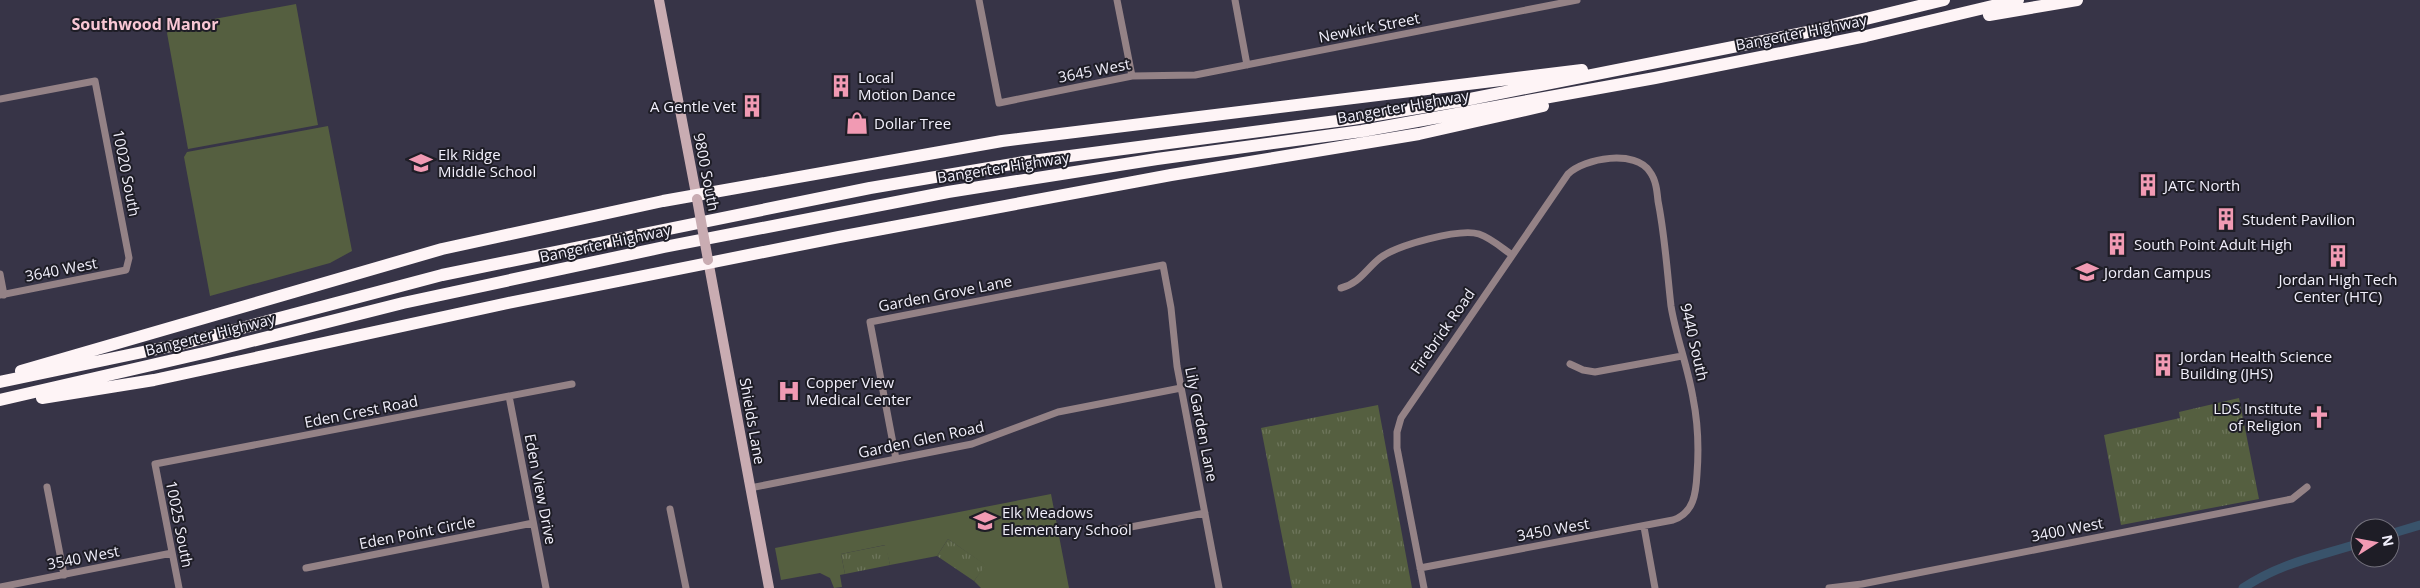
<svg xmlns="http://www.w3.org/2000/svg" width="2420" height="588" font-family="'Open Sans',sans-serif">
<style>
.grass{fill:#555f40}
.park{fill:url(#park-tufts)}
.lines{fill:none;stroke-linecap:round;stroke-linejoin:round}
.canal{stroke:#39536b;stroke-width:9}
.street{stroke:#948286;stroke-width:7}
.secondary{stroke:#c9acb2;stroke-width:10}
.highway{stroke:#fef4f6;stroke-width:12}
.secondary-bridge{stroke:#c9acb2;stroke-width:10}
.labels{text-anchor:middle;dominant-baseline:central;stroke-width:4;stroke-linejoin:round;paint-order:stroke}
.street-label{font-size:15px;fill:#f2f0fc;stroke:#1e1d26}
.poi-label{font-size:15px;fill:#f2f0fc;stroke:#1e1d26;text-anchor:start}
.neighbourhood-label{font-size:16px;font-weight:bold;fill:#f9c7d4;stroke:#1e1d26}
</style>
<defs>
<pattern id="park-tufts" width="24" height="20" patternUnits="userSpaceOnUse" patternTransform="scale(1.25)"><rect width="24" height="20" fill="#555f40"/><path d="M3 7l-1-3M5 7V3M7 7l1-3M15 17l-1-3M17 17v-4M19 17l1-3" fill="none" stroke="#6e765c"/></pattern>
</defs>
<rect width="100%" height="100%" fill="#373447"/>
<!-- grass -->
<path class="grass" d="M296 4 318 125 188 149 167 33 171 27Z
M328 126 352 251 330 263 210 296 184 157 187 152Z
M1051 494 1069 588H981L974 581 985 565 948 539 937 556 890 565 885 545 841 554 845 574 840 575 842 587 834 588 830 578 820 573 781 580 775 548Z"/>
<!-- park -->
<path class="park" d="M2239 398 2259 499 2121 525 2104 435 2180 418 2179 412Z
M1378 405 1412 588H1292L1261 428Z
M948 539 986 565 974 581 937 556Z
M886 545 890 565 845 574 841 554Z"/>
<g class="lines">
<!-- canal -->
<path class="canal" d="M2390 534 2420 525
M2243 588C2282 562 2317 557 2360 543"/>
<!-- street -->
<path class="street" d="M979 0 999 103 1132 76 1195 75 1577 0
M1117 0 1132 76
M1235 0 1247 65
M0 99 95 81 129 258 126 270 0 295
M0 274 4 295
M1341 288C1360 283 1366 269 1380 258 1397 245 1460 228 1479 234 1491 238 1502 248 1512 255
M1570 364 1583 370 1595 372 1682 356
M509 396 546 588
M896 459 870 322 1163 265 1171 308 1177 366 1219 588
M47 487 64 575
M750 488 972 444 1058 412 1181 388
M670 509 686 588
M1644 527 1655 588
M1120 529 1205 513
M306 568 533 523
M1420 568 1673 520C1694 513 1696 493 1697 474 1699 448 1698 423 1693 398 1688 367 1676 337 1671 306 1667 271 1665 236 1658 201 1657 191 1656 180 1650 172 1636 149 1584 158 1568 174L1401 418 1397 432V448L1424 588
M0 587 172 553
M179 588 155 464 572 384
M1829 588 1862 584 2292 499 2307 487"/>
<!-- secondary -->
<path class="secondary" d="M659 0 697 199
M708 260 769 588"/>
<!-- highway -->
<path class="highway" d="M1989 15 2077 0
M21 371 442 249 663 201 1002 141 1582 70
M0 382 181 344 442 275 870 188 1024 162 1352 119 1465 100 1833 27 1944 0
M42 398 154 380 508 303 839 237 1171 175 1419 134 1543 106
M0 400 208 352 403 303 664 247 948 192 1157 159 1362 131 1655 78 1866 36 2018 0"/>
<!-- secondary-bridge -->
<path class="secondary-bridge" d="M697 199 708 260"/>
</g>
<!-- icons -->
<defs>
<symbol id="building-bare" viewBox="-9 -9 18 18"><path d="M-4-6H4V6H1V3H-1V6H-4ZM-2.5-4.3h1.7v1.8h-1.7ZM.8-4.3h1.7v1.8H.8ZM-2.5-1h1.7V.8h-1.7ZM.8-1h1.7V.8H.8Z" fill="#f19ab3" stroke="#1e1d26" stroke-width="2.5" paint-order="stroke"/></symbol>
<symbol id="shop-bare" viewBox="-9 -9 18 18"><path d="M-5-2.5h2.3a2.7 3.5 0 0 1 5.4 0H5L5.5 6h-11ZM-1.5-2.5h3a1.5 2.3 0 0 0-3 0Z" fill="#f19ab3" stroke="#1e1d26" stroke-width="2.5" paint-order="stroke"/></symbol>
<symbol id="school-bare" viewBox="-9 -9 18 18"><path d="M0-5L7-2L0 1L-7-2ZM-4 1L0 2.5L4 1V4Q0 6-4 4Z" fill="#f19ab3" stroke="#1e1d26" stroke-width="2.5" paint-order="stroke"/></symbol>
<symbol id="university-bare" viewBox="-9 -9 18 18"><path d="M0-5L7-2L0 1L-7-2ZM-4 1L0 2.5L4 1V4Q0 6-4 4Z" fill="#f19ab3" stroke="#1e1d26" stroke-width="2.5" paint-order="stroke"/></symbol>
<symbol id="hospital-bare" viewBox="-9 -9 18 18"><path d="M-5-5h3v3.5h4V-5h3V5h-3V1.5h-4V5h-3Z" fill="#f19ab3" stroke="#1e1d26" stroke-width="2.5" paint-order="stroke"/></symbol>
<symbol id="church-bare" viewBox="-9 -9 18 18"><path d="M-1.2-6h2.4v3.5h3.3v2.4h-3.3V6h-2.4V-.1h-3.3v-2.4h3.3Z" fill="#f19ab3" stroke="#1e1d26" stroke-width="2.5" paint-order="stroke"/></symbol>
</defs>
<g fill-rule="evenodd">
<use href="#building-bare" x="825" y="70" width="32" height="32"/>
<use href="#building-bare" x="736" y="90" width="32" height="32"/>
<use href="#shop-bare" x="841" y="107" width="32" height="32"/>
<use href="#school-bare" x="405" y="147" width="32" height="32"/>
<use href="#building-bare" x="2132" y="169" width="32" height="32"/>
<use href="#building-bare" x="2210" y="203" width="32" height="32"/>
<use href="#building-bare" x="2101" y="228" width="32" height="32"/>
<use href="#building-bare" x="2322" y="240" width="32" height="32"/>
<use href="#university-bare" x="2071" y="256" width="32" height="32"/>
<use href="#building-bare" x="2147" y="349" width="32" height="32"/>
<use href="#hospital-bare" x="773" y="375" width="32" height="32"/>
<use href="#church-bare" x="2303" y="401" width="32" height="32"/>
<use href="#school-bare" x="969" y="505" width="32" height="32"/>
</g>
<g class="labels">
<!-- street labels -->
<g class="street-label">
<text transform="translate(1369 27) rotate(-11)">Newkirk Street</text>
<text transform="translate(1801 32) rotate(-11)">Bangerter Highway</text>
<text transform="translate(1094 70) rotate(-11)">3645 West</text>
<text transform="translate(1403 106) rotate(-10)">Bangerter Highway</text>
<text transform="translate(1003 167) rotate(-9)">Bangerter Highway</text>
<text transform="translate(707 172) rotate(79)">9800 South</text>
<text transform="translate(127 173) rotate(79)">10020 South</text>
<text transform="translate(605 243) rotate(-12)">Bangerter Highway</text>
<text transform="translate(61 269) rotate(-11)">3640 West</text>
<text transform="translate(945 293) rotate(-11)">Garden Grove Lane</text>
<text transform="translate(1442 331) rotate(-55)">Firebrick Road</text>
<text transform="translate(210 334) rotate(-14)">Bangerter Highway</text>
<text transform="translate(1695 342) rotate(77)">9440 South</text>
<text transform="translate(361 411) rotate(-11)">Eden Crest Road</text>
<text transform="translate(753 421) rotate(80)">Shields Lane</text>
<text transform="translate(1202 424) rotate(79)">Lily Garden Lane</text>
<text transform="translate(921 439) rotate(-12)">Garden Glen Road</text>
<text transform="translate(541 489) rotate(79)">Eden View Drive</text>
<text transform="translate(180 524) rotate(79)">10025 South</text>
<text transform="translate(1553 529) rotate(-10)">3450 West</text>
<text transform="translate(2067 529) rotate(-11)">3400 West</text>
<text transform="translate(417 532) rotate(-11)">Eden Point Circle</text>
<text transform="translate(83 557) rotate(-11)">3540 West</text>
</g>
<!-- poi labels -->
<g class="poi-label">
<text x="858" y="77">Local<tspan x="858" dy="17">Motion Dance</tspan></text>
<text x="736" y="106" text-anchor="end">A Gentle Vet</text>
<text x="874" y="123">Dollar Tree</text>
<text x="438" y="154">Elk Ridge<tspan x="438" dy="17">Middle School</tspan></text>
<text x="2164" y="185">JATC North</text>
<text x="2242" y="219">Student Pavilion</text>
<text x="2134" y="244">South Point Adult High</text>
<text x="2104" y="272">Jordan Campus</text>
<text x="2338" y="279" text-anchor="middle">Jordan High Tech<tspan x="2338" dy="17">Center (HTC)</tspan></text>
<text x="2180" y="356">Jordan Health Science<tspan x="2180" dy="17">Building (JHS)</tspan></text>
<text x="806" y="382">Copper View<tspan x="806" dy="17">Medical Center</tspan></text>
<text x="2302" y="408" text-anchor="end">LDS Institute<tspan x="2302" dy="17">of Religion</tspan></text>
<text x="1002" y="512">Elk Meadows<tspan x="1002" dy="17">Elementary School</tspan></text>
</g>
<!-- neighbourhood labels -->
<g class="neighbourhood-label">
<text x="145" y="24">Southwood Manor</text>
</g>
</g>
<!-- north arrow -->
<g transform="translate(2375 543) rotate(79)"><circle r="24" fill="#1e1d26" stroke="#73717c"/>
<path d="M0-4L9 19L0 12L-9 19Z" fill="#f19ab3"/>
<text y="-8" font-size="14" font-weight="bold" text-anchor="middle" fill="#f2f0fc">N</text>
</g>
</svg>
